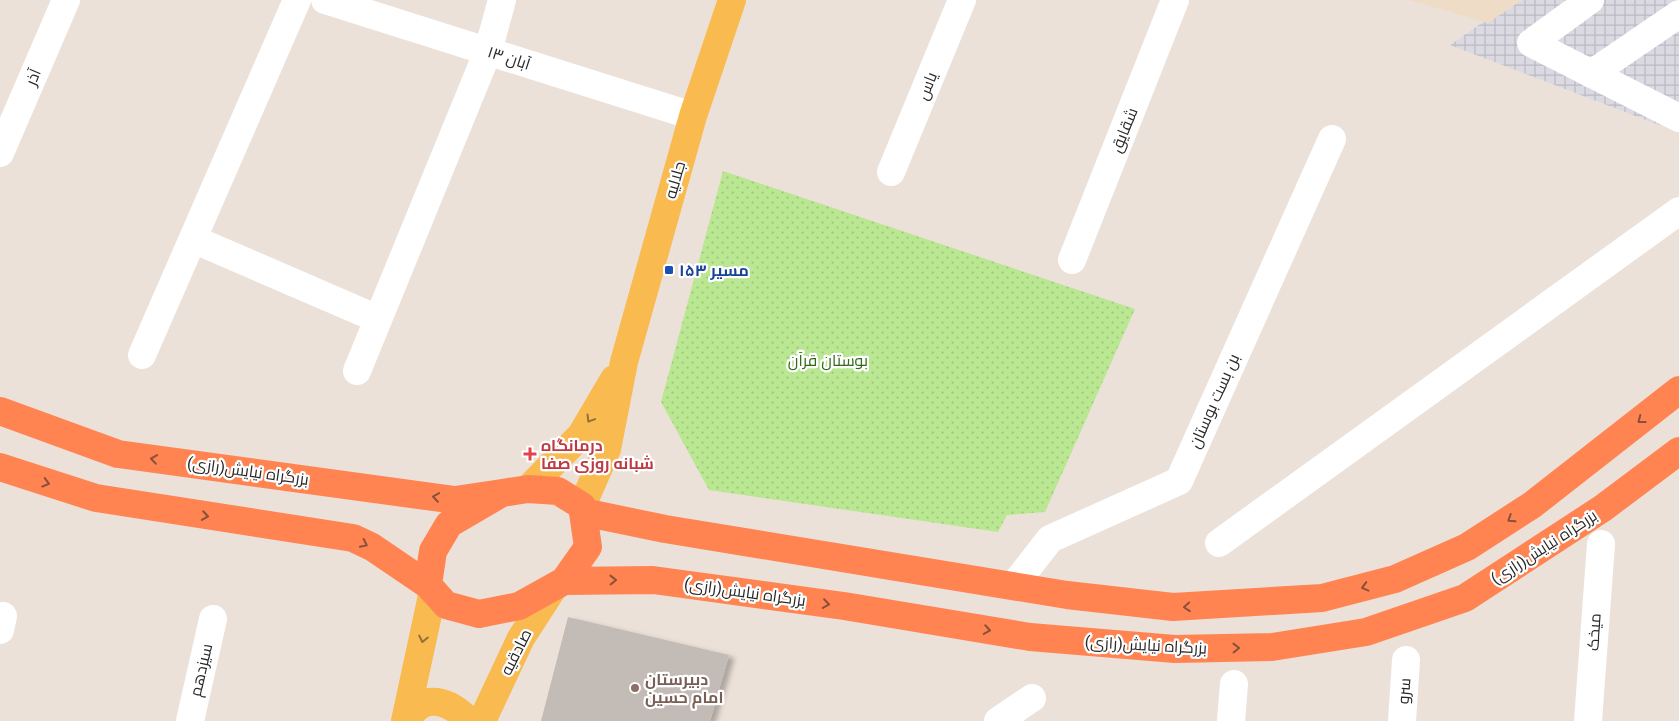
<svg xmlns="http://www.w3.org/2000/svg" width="1679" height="721" font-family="Roboto,Cairo,sans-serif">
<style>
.industrial{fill:url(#industrial-grid)}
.education{fill:#efdcc6}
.park{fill:url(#park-dots)}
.building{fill:#c3bbb6;filter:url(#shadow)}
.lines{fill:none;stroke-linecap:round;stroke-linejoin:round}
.minor{stroke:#fff;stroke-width:28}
.major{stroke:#f9ba50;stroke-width:28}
.highway{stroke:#ff8451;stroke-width:28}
.oneway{stroke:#90713c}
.oneway2{stroke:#89513a}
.transit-dot{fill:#1a4fb4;stroke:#fff;stroke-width:2}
.health-dot{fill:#e0444e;stroke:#fff;stroke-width:2}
.education-dot{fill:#8d6e63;stroke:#fff;stroke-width:2}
.labels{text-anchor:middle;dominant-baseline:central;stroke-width:4.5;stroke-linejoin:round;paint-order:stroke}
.street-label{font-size:16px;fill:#282828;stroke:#fff}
.transit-label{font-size:16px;font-weight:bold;fill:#164399;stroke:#fff;text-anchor:start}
.park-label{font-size:16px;fill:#326915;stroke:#fff}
.health-label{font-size:16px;font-weight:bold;fill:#be3a42;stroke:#fff;text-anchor:start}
.education-label{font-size:16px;font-weight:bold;fill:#785e54;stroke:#fff;text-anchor:start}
</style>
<defs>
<pattern id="industrial-grid" width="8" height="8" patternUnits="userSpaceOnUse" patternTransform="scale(1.25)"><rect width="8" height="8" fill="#dbdae3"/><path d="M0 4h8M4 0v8" fill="none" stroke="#bcbbc3"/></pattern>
<pattern id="park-dots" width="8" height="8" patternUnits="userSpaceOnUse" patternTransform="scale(1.25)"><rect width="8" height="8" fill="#bae791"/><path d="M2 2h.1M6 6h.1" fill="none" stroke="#a0c67d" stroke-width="1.8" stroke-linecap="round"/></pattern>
<filter id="shadow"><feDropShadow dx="5.5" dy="3" stdDeviation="2.5" flood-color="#0004"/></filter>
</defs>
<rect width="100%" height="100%" fill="#ece1d9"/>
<!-- industrial -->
<path class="industrial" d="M1515 0H1679V111L1659 125 1450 45Z"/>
<!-- education -->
<path class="education" d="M1409 0H1522L1488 23Z"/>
<!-- park -->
<path class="park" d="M723 171 1135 309 1045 512 1007 515 998 532 709 490 661 402Z"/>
<!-- building -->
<path class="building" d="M568 617 729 655 710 721H541Z"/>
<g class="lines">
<!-- minor -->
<path class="minor" d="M325 0 693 116
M1590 0 1531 43 1679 118
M1591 74 1679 14
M0 153 66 0
M891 172 962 0
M193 239 378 319
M1072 260 1175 0
M142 355 297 0
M357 371 488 51 502 0
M1219 543 1679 211
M1014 585 1050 539 1179 481 1332 139
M0 630 3 616
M190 721 213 619
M998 721 1032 698
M1231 721 1234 684
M1402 721 1406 660
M1588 721 1601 544"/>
<!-- major -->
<path class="major" d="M528 489 581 435 614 379
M582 506 607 449 624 362 693 116 732 0
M405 721 433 591
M407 721C422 690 450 701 469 721
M482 721 521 638 554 587"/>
<!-- highway -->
<path class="highway" d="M0 411 118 454 455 500 502 493
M0 467 96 498 353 538 372 547 428 585
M528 489 558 491 582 506 588 547 564 581 519 606 479 614 446 605 428 585 433 551 449 524 502 493Z
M583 512 665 529 1067 595 1173 607 1322 598 1395 579 1467 547 1532 505 1679 390
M564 581 653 580 844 606 1030 637 1175 649 1272 647 1366 632 1465 598 1603 508 1679 451"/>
</g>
<!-- one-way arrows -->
<defs><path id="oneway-chevron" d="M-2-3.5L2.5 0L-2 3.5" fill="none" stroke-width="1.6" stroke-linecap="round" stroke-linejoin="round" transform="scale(1.25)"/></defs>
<g class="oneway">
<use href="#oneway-chevron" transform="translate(590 419) rotate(121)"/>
<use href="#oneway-chevron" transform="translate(423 639) rotate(102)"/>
</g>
<g class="oneway2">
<use href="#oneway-chevron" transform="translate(1641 420) rotate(142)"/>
<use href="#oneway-chevron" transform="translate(154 459) rotate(-172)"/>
<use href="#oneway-chevron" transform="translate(46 483) rotate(16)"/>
<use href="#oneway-chevron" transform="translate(436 497) rotate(-172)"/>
<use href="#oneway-chevron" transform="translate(205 516) rotate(9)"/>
<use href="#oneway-chevron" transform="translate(1511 519) rotate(147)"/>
<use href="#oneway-chevron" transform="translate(364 544) rotate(26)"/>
<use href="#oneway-chevron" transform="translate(613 580) rotate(-1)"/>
<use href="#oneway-chevron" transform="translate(1365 587) rotate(165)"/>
<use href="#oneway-chevron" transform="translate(826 604) rotate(8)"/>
<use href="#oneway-chevron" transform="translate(1187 607) rotate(176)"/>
<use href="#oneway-chevron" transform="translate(987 630) rotate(9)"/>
<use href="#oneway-chevron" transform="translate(1236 648) rotate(-1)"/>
</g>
<!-- markers -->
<rect class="transit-dot" x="664" y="265" width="10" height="10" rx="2.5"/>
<path class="health-dot" d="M527.5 446.5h5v5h5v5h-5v5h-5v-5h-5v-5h5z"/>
<circle class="education-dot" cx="635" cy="688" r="5"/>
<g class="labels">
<!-- street labels -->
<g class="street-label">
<text transform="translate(509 58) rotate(18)">۱۳ آبان</text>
<text transform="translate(33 77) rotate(-67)">آذر</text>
<text transform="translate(927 86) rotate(-68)">یاس</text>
<text transform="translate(1124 130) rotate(-68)">شقایق</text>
<text transform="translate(675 180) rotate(-74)">جلالیه</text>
<text transform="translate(1214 401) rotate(-66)">بن بست بوستان</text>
<text transform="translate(248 471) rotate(8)">بزرگراه نیایش(رازی)</text>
<text transform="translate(1544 547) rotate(-33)">بزرگراه نیایش(رازی)</text>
<text transform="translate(745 592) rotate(8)">بزرگراه نیایش(رازی)</text>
<text transform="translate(1594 632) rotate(-86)">میخک</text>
<text transform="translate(1146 645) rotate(3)">بزرگراه نیایش(رازی)</text>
<text transform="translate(516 652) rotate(-63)">صادقیه</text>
<text transform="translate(201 670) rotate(-77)">سیزدهم</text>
<text transform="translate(1404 691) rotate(-86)">سرو</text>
</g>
<!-- transit labels -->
<g class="transit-label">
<text x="679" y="270">مسیر ۱۵۳</text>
</g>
<!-- park labels -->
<g class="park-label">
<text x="828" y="360">بوستان قرآن</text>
</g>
<!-- health labels -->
<g class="health-label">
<text x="541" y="445">درمانگاه<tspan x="541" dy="18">شبانه روزی صفا</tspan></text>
</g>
<!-- education labels -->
<g class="education-label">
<text x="645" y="679">دبیرستان<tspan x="645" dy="18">امام حسین</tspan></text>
</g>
</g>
</svg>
